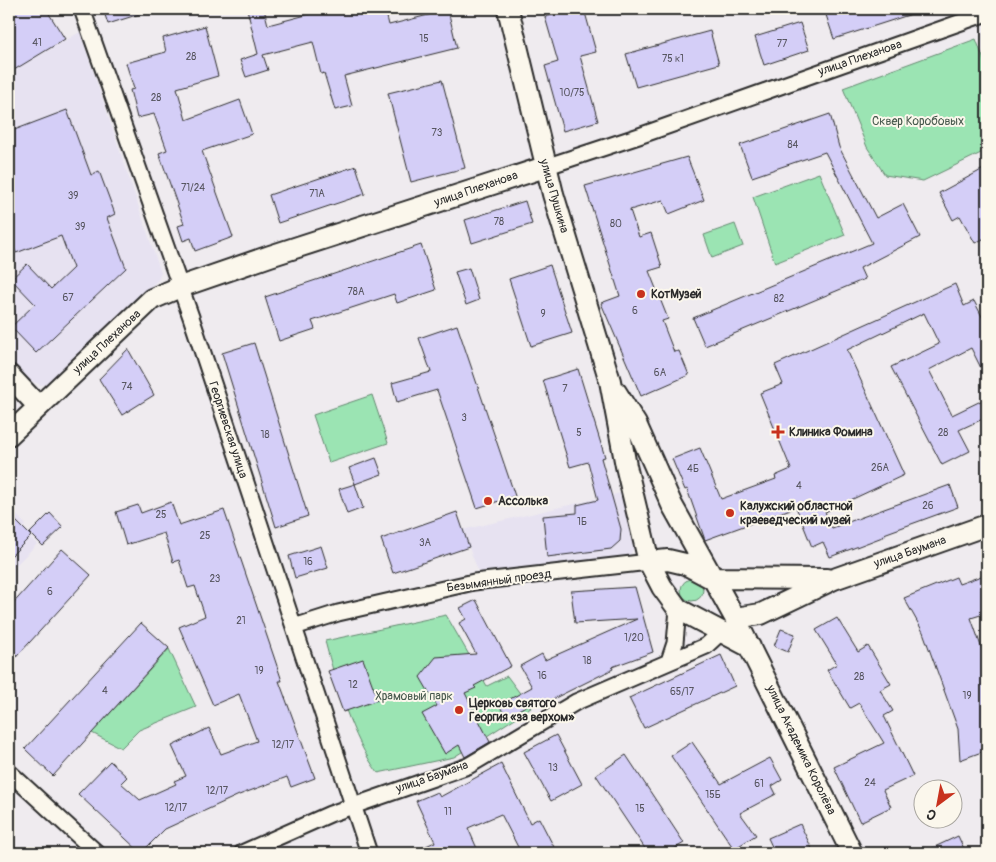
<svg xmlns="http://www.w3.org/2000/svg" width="996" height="862" font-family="Pangolin,sans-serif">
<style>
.built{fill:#e7e2f1}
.green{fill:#9be4b3;stroke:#63886f}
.building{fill:#d4cef7;stroke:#2b2b2b}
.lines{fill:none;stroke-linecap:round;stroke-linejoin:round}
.minor-casing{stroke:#2b2b2b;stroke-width:19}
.tertiary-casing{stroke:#2b2b2b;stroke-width:24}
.minor{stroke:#fbf7ec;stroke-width:15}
.tertiary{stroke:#fbf7ec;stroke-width:20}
.poi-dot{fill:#c8321e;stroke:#fbf7ec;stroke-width:2}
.labels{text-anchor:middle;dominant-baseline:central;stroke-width:4;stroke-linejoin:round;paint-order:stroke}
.number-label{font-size:10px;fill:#55545e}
.street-label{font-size:12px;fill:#2b2b2b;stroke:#fbf7ec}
.park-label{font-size:12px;fill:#47594d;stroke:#fbf7ec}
.poi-label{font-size:12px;font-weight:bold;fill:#2b2b2b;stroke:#fbf7ec;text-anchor:start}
</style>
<rect width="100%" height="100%" fill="#efebef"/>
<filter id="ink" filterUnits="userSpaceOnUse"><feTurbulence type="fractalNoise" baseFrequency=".02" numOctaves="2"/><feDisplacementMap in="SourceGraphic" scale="10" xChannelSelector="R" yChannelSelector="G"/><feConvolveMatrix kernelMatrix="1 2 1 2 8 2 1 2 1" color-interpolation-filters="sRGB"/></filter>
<g filter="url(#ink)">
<!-- built -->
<path class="built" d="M80 32 161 273 158 280 50 383 41 385 24 378 9 362V73Z
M625 492 635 543 631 554 619 559 479 573 462 530Z
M9 507 26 525 22 529 37 544 9 572Z"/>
<!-- green -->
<path class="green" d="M976 39 987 68V139L981 153 923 181 885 175 867 147 843 88Z
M819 173 845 235 775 263 753 197Z
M735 224 743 246 712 258 704 235Z
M372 395 388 443 329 463 313 415Z
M681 590a11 11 0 1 1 22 0a11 11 0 1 1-22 0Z
M446 615 487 686 507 676 531 708 454 757 378 773C352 738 336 683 325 641Z
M169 649 196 707 139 730 121 748 92 733Z"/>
<!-- building -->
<path class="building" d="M9 9H46L65 39 9 73Z
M103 9H146V12L108 24Z
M247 9H264L268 25 329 9H385L389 25 448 10 457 48 344 76 352 106 335 110 324 73 321 74 313 42 263 55 268 70 246 77 240 60 258 54Z
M574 9H584L596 52 580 56 598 121 563 131 545 66 558 62 545 17Z
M824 9H918V12L834 39Z
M800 23 809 50 764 65 755 37Z
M205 26 218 76 177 88 186 120 240 100 252 134 202 151 233 237 195 251 191 238 183 241 178 226 184 224 159 153 167 150 154 114 137 118 130 90 134 89 126 63 166 52 163 38Z
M710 31 719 64 636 87 626 54Z
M442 80 465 168 411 182 388 93Z
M67 110 91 175 99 171 115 214 107 218 126 268 36 353 11 327 35 304 11 279 27 264 51 289 73 268 61 236 16 253 9 235V132Z
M830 114 839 147 876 218 903 204 920 237 860 268 865 279 705 346 693 318 872 243 825 152 752 177 740 145Z
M687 157 704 200 669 214 663 200 630 210 639 237 651 233 662 267 649 271 668 319 662 321 674 352 679 351 689 375 641 396 601 303 620 296 585 186Z
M356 166 365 194 278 223 269 195Z
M987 167V237L975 243 960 216 953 220 939 193Z
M525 201 532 224 472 243 465 220Z
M421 245 436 290 397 303 394 294 312 321 315 329 279 341 265 297Z
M550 265 572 333 531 346 509 279Z
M469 268 479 300 466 305 455 272Z
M955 284 964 306 974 301 987 326V380L971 348 929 370 952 415 987 398V417L959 430 970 451 942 465 891 367 939 344 924 313 847 350 904 475 825 512 832 528 950 485 958 507 884 534 885 536 830 557 823 542 812 547 796 507 705 540 687 489 685 490 672 459 700 448 721 499 776 479 775 476 791 469 760 393 783 384 775 365Z
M457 325 515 496 477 508 437 390 397 402 392 383 431 372 419 338Z
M254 343 308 516 276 527 222 353Z
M128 349 154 395 122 415 99 379Z
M578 369 605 457 601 458 621 529 620 541 611 549 547 557 543 516 577 513V505L598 500 588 462 570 467 543 380Z
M376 458 382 474 355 484 349 468Z
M355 484 363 508 347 514 339 489Z
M171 502 179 525 224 510 274 657 282 681H279L315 778 291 787 287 777 239 795 165 829 141 853 78 794 110 761 127 777 121 783 140 800 176 784 174 781 186 776 172 746 209 728 221 754 257 741 239 694 213 705 179 627 205 616 195 586 188 588 179 560 173 562 164 533 126 545 116 512 138 505 141 513Z
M457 512 469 547 393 573 381 539Z
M50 513 63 527 43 546 30 533Z
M9 514 31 536 9 558Z
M321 546 328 568 295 578 289 556Z
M62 549 91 575 9 665V608Z
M987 574V613L971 618 987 663V750L960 760 958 729 923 632 904 598 956 577 959 584Z
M635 587 653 652 612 667 613 669 541 705 538 699 506 717 499 705 532 687 520 666 542 654 545 660 637 619 575 623 571 591Z
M476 600 511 666 474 686 476 688 465 693 490 742 465 757 459 745 445 754 422 714 437 706 420 677 436 657 476 654 459 623 466 619 460 608Z
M837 618 858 652 868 646 891 684 880 690 893 711 884 716 913 776 883 790 891 807 860 822 834 767 884 743 859 703 850 708 827 670 837 664 816 630Z
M141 623 169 648 53 776 25 749Z
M781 629 795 634 788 652 774 646Z
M721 655 735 686 644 728 629 698Z
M363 659 378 700 343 712 328 671Z
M556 735 582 784 551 801 524 752Z
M692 742 721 784 770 758 782 780 772 786 776 794 740 813 756 835 734 849 671 756Z
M626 755 684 843 667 853H648L596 775Z
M501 764 530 823 539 818 557 853H521L501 814 468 828 479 853H410L435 842 416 801 437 792 440 797Z
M800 824 814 853H775L768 838Z
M958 836 966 853H922Z"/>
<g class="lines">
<defs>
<path id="minor" d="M82 9 191 317 369 853
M545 167 639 136 987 13
M294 627 338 613 474 582 649 562
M669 661 675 643 678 609
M9 772 97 853
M242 853 330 814 468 766 576 702 706 646 721 632"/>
<path id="tertiary" d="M508 9 553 194 610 381 626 466 649 562 662 587 678 609 750 647
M9 375 38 406
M616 392 636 424 672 505 735 618 852 853
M9 435 152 299 180 287 270 256 545 167
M649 562 668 560 685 564 711 578 827 579
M735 618 761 614 834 579 987 525"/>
</defs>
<!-- minor casing -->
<use href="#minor" class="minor-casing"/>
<!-- tertiary casing -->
<use href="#tertiary" class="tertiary-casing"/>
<!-- minor -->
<use href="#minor" class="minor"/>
<!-- tertiary -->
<use href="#tertiary" class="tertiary"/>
</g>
</g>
<!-- markers -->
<g class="poi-dot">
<circle cx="641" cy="294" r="5"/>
<path d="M775.5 424.5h5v5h5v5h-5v5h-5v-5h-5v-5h5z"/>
<circle cx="488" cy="501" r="5"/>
<circle cx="730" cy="513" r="5"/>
<circle cx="459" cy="710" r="5"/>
</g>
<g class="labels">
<!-- number labels -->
<g class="number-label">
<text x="424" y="39">15</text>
<text x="37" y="43">41</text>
<text x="782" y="44">77</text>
<text x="191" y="57">28</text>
<text x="673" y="59">75 к1</text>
<text x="572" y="93">10/75</text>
<text x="156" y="98">28</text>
<text x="437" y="133">73</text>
<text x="793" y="145">84</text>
<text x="193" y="188">71/24</text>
<text x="317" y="194">71А</text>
<text x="73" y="196">39</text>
<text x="499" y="222">78</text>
<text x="616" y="224">80</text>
<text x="80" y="227">39</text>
<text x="356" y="292">78А</text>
<text x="68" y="298">67</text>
<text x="779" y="299">82</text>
<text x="635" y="311">6</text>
<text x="543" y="314">9</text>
<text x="660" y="373">6А</text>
<text x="127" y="387">74</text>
<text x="565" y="389">7</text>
<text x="464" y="418">3</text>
<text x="579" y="433">5</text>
<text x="943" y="433">28</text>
<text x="265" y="435">18</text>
<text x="880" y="468">26А</text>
<text x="693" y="469">4Б</text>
<text x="799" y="486">4</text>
<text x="928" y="506">26</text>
<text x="161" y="515">25</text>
<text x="582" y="522">1Б</text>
<text x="205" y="536">25</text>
<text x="425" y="543">3А</text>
<text x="308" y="562">16</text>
<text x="215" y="579">23</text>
<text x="50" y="592">6</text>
<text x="241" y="621">21</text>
<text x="634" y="638">1/20</text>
<text x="587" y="661">18</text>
<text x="259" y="671">19</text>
<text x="542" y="676">16</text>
<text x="859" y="677">28</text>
<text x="353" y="685">12</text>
<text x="105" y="691">4</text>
<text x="682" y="692">65/17</text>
<text x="967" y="696">19</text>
<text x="283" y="745">12/17</text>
<text x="553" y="768">13</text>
<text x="870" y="783">24</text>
<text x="759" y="784">61</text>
<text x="217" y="791">12/17</text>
<text x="713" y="795">15Б</text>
<text x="176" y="808">12/17</text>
<text x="640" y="809">15</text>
<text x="448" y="812">11</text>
</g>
<!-- street labels -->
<g class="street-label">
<text transform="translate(860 58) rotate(-19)">улица Плеханова</text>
<text transform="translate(476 189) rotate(-19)">улица Плеханова</text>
<text transform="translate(554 196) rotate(74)">улица Пушкина</text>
<text transform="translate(107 342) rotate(-43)">улица Плеханова</text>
<text transform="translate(228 430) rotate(72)">Георгиевская улица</text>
<text transform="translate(910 552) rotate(-19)">улица Баумана</text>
<text transform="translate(499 581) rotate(-8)">Безымянный проезд</text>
<text transform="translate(801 750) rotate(64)">улица Академика Королёва</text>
<text transform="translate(432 777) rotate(-19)">улица Баумана</text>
</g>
<!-- park labels -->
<g class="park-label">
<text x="918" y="121">Сквер Коробовых</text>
<text x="414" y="696">Храмовый парк</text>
</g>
<!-- poi labels -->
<g class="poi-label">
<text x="651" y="294">КотМузей</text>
<text x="789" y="432">Клиника Фомина</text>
<text x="498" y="501">Ассолька</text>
<text x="740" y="506">Калужский областной<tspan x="740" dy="14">краеведческий музей</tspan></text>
<text x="469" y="703">Церковь святого<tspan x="469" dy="14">Георгия «за верхом»</tspan></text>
</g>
</g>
<!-- margin -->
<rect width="996" height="862" fill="none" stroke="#fbf7ec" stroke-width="30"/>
<rect x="15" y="15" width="966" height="832" fill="none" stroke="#2b2b2b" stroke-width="2" filter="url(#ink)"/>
<!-- north arrow -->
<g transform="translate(938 804) rotate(212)"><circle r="24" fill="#fbf7ec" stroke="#a8a59f"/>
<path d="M0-4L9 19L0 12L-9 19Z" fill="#c8321e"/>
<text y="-8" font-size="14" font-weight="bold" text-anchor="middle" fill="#2b2b2b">С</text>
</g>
</svg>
